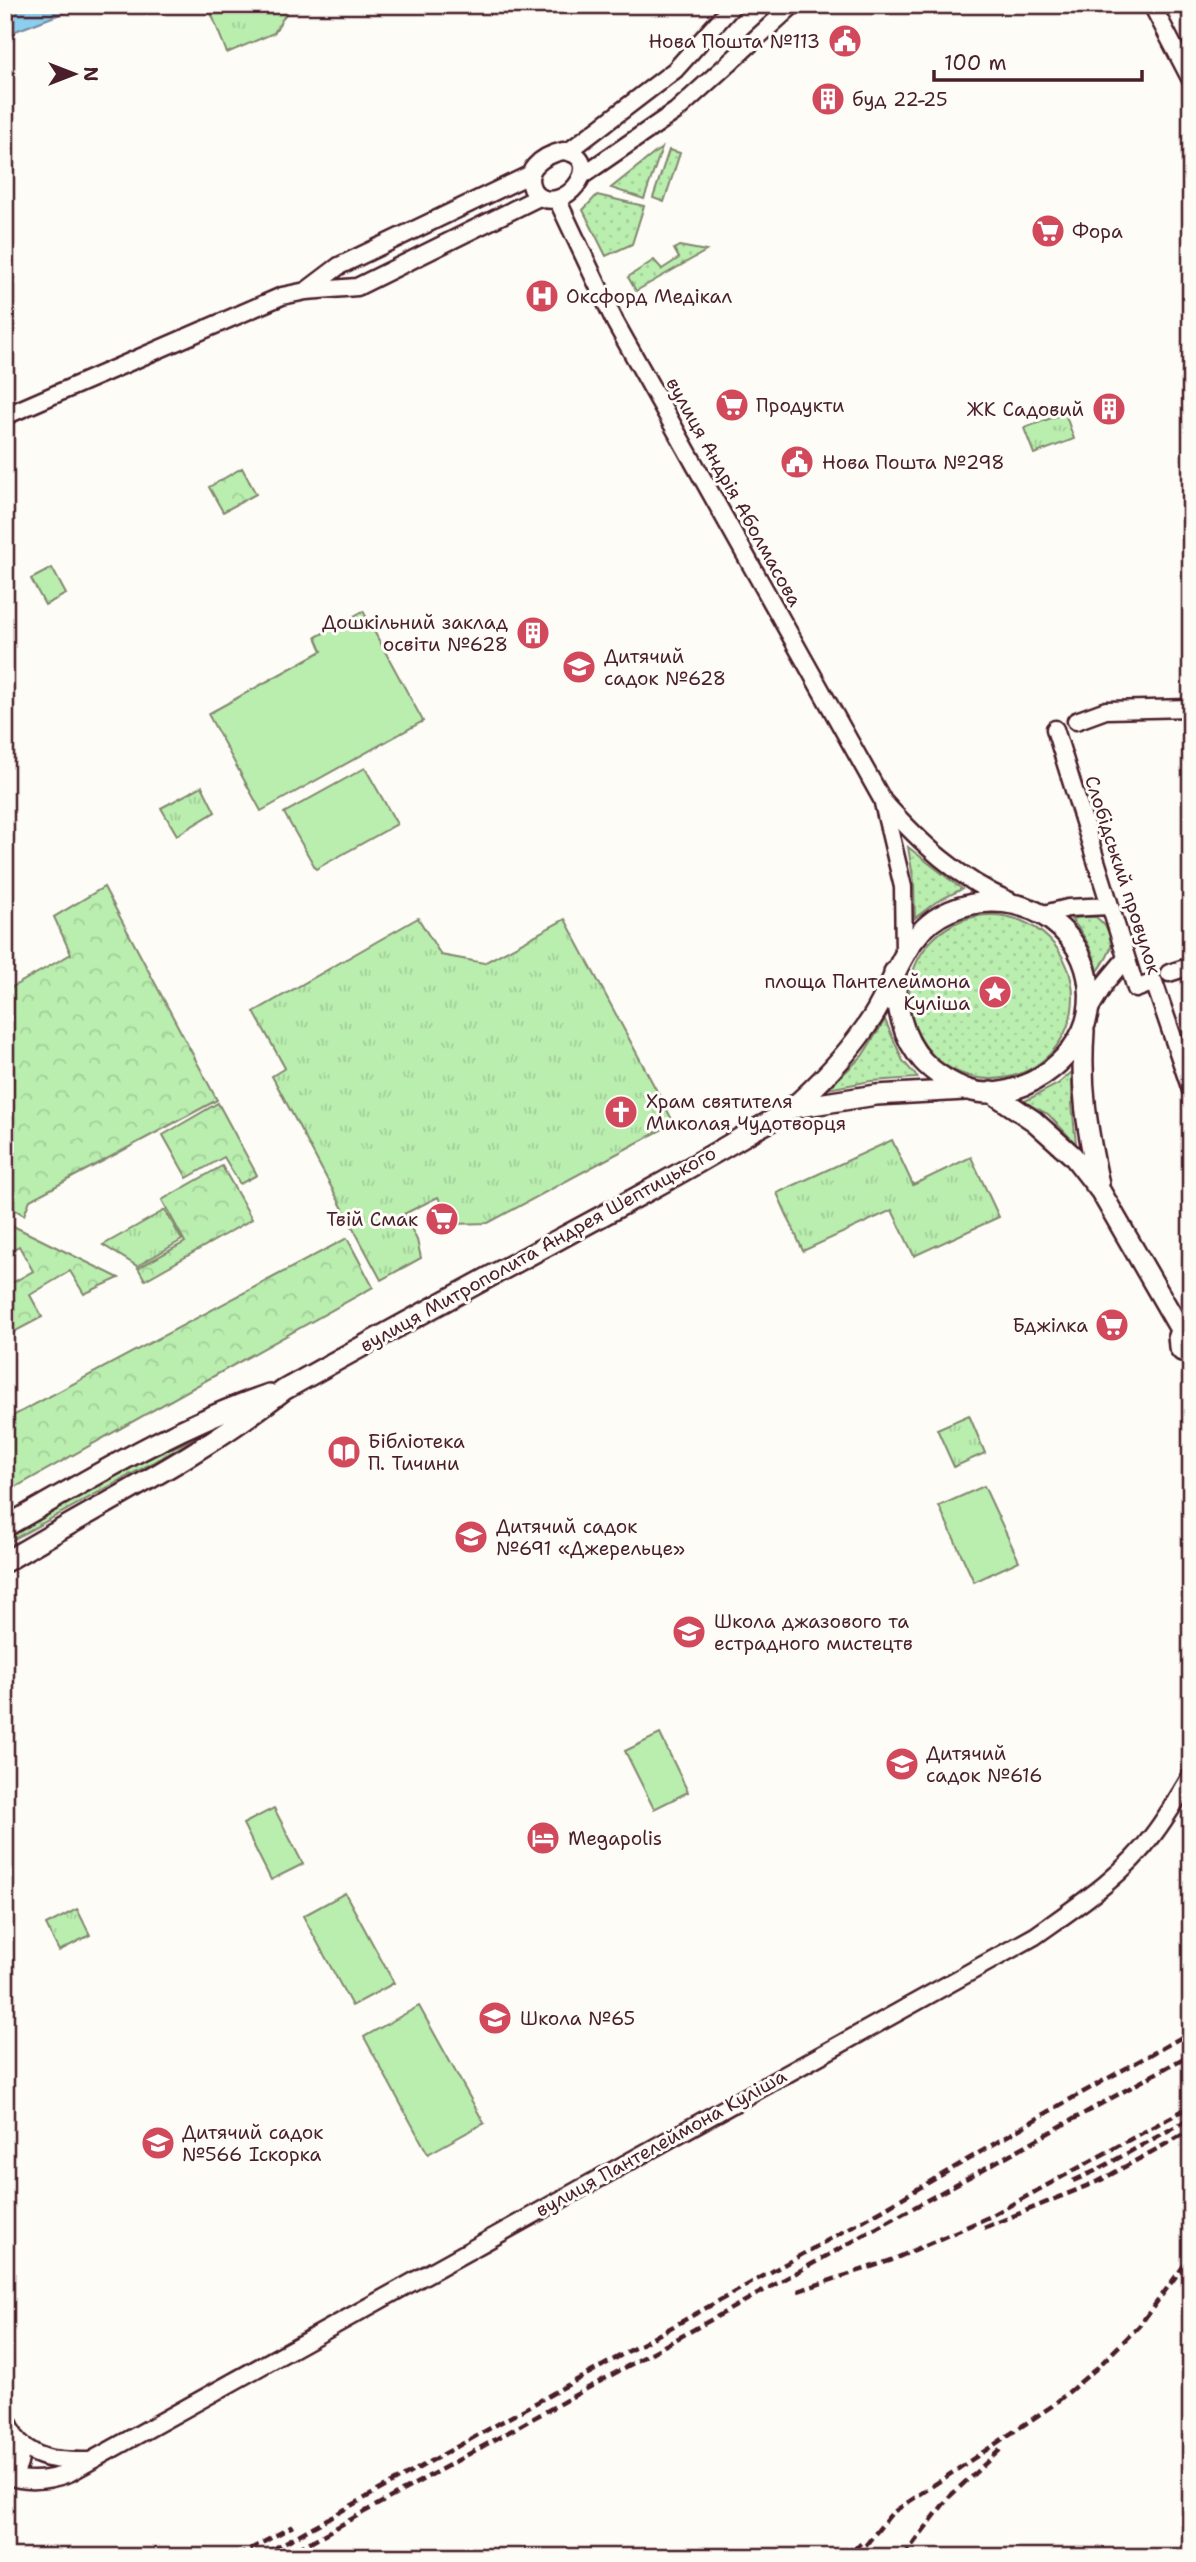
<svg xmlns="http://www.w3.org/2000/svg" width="1196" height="2562" font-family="'Shantell Sans',sans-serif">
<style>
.grass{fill:url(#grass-dots);stroke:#82866d;stroke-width:2}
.forest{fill:url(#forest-crowns);stroke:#82866d;stroke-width:2}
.park{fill:url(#park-tufts);stroke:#82866d;stroke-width:2}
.pitch{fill:#b9eeaf;stroke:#82866d;stroke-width:2}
.water{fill:#8cceed;stroke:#72889f;stroke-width:2}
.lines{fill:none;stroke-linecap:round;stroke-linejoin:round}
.minor-casing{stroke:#4a1f2b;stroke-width:21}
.major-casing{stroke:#4a1f2b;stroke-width:24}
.minor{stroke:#fdfcf7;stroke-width:16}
.major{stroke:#fdfcf7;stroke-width:19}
.rail{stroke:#4a1f2b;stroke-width:4.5;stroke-dasharray:10 5;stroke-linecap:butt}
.labels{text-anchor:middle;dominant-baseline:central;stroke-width:6;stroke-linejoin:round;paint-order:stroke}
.poi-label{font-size:19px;fill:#4a1f2b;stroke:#fdfcf7;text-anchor:start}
.street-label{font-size:19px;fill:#4a1f2b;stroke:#fdfcf7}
</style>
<defs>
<pattern id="grass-dots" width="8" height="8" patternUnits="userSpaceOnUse" patternTransform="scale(1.75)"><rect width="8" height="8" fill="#b9eeaf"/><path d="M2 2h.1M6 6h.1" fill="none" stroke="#a1cc97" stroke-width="1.8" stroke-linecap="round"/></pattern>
<pattern id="forest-crowns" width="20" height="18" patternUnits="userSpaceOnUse" patternTransform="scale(1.75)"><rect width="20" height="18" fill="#b9eeaf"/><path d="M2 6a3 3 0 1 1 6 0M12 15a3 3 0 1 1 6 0" fill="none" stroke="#a1cc97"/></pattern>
<pattern id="park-tufts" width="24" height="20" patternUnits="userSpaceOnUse" patternTransform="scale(1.75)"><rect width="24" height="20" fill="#b9eeaf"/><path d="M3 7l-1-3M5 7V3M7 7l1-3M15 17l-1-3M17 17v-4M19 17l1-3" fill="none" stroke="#a1cc97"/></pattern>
</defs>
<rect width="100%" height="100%" fill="#fdfcf7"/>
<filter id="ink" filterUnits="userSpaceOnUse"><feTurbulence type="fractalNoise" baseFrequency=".0143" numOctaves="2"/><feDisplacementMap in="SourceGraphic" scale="14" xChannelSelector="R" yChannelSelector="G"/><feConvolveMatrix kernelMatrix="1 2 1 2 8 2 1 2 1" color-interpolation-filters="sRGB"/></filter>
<g filter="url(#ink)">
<!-- grass -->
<path class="grass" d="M662 148 644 199 611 188 656 152Z
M669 150 680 153 664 202 653 198Z
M597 195 644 206 632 244 606 256 583 210Z
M679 246 706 251 636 291 628 277 654 260 662 269 679 258 674 249Z
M908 847 962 889 936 902 915 918 914 883Z
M909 997a82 82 0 1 1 164 0a82 82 0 1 1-164 0Z
M1084 917H1096C1119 936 1114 949 1098 971 1093 950 1085 935 1071 919Z
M885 1020 903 1061 918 1078 871 1081 828 1089 862 1056Z
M1072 1072V1104L1076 1144 1048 1114 1023 1102 1058 1084Z
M197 1437 190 1442 5 1544V1535L104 1478Z"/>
<!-- forest -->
<path class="forest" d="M242 468 256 494 223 512 209 487Z
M104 887 217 1100 30 1200 24 1215 5 1204V991L71 954 54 917Z
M218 1103 257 1175 240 1184 224 1157 187 1178 163 1135Z
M222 1166 252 1219 145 1280 138 1268 185 1242 162 1200Z
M5 1222 119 1278 84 1294 70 1271 30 1295 42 1317 14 1332 5 1315V1287L33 1271 19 1246 5 1254Z
M347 1238 373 1287 5 1493V1420Z"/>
<!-- park -->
<path class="park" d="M208 5H291L274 33 227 53Z
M1065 413 1074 439 1034 454 1024 428Z
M52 568 66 594 45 605 31 579Z
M202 786 215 812 177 835 161 808Z
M418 918 441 955 484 963 565 919 674 1123 488 1223 452 1224 438 1197 404 1214 417 1240 421 1258 381 1280 272 1076 285 1068 254 1012Z
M892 1140 913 1185 971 1157 999 1217 914 1256 892 1210 803 1251 777 1193Z
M165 1210 182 1240 137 1266 103 1245Z
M969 1415 985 1453 954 1467 937 1429Z
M77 1909 90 1935 59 1951 46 1925Z"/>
<!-- pitch -->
<path class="pitch" d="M363 611 423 721 261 811 208 714 322 651 316 637Z
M365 768 397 824 316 869 284 813Z
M984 1486 1019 1561 974 1582 939 1506Z
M660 1734 688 1792 654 1809 625 1751Z
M274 1808 303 1864 271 1880 243 1824Z
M345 1893 394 1983 352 2006 303 1916Z
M419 2006 484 2123 428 2154 364 2037Z"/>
<!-- water -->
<path class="water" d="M5 5H84L5 35Z"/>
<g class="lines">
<defs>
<path id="minor" d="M1152 5 1191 80
M563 151C607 157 569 210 542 198 530 193 526 176 535 166 542 158 554 153 563 151Z
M569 151 675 70 733 5
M583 175 676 111 793 5
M557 199 615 322 883 801C920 842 958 879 1010 901
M306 291 339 266 531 174
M5 416 282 296 306 291 357 287 539 197
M1076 721 1106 710 1191 708
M1055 729 1136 989 1154 982 1191 1090
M883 803 903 887 904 953
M1044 914 1068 908 1109 906
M1169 973 1191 966
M1088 1012 1106 982 1126 958
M5 2415C12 2432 27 2453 16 2470L5 2471
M13 2434C32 2461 58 2461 89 2461
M5 2475C26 2483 48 2481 69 2473L1035 1936C1077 1906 1122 1877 1153 1835 1167 1817 1179 1796 1191 1776"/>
<path id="major" d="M1084 1031C1080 1087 1087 1129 1099 1184
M991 1092 1034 1121 1073 1156 1101 1192 1181 1331
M793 1108 876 1095 965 1090
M1181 1331 1178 1336 1179 1347 1182 1351 1191 1352
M5 1527C91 1478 175 1426 269 1394
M5 1562C99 1505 198 1458 284 1390 401 1324 519 1261 637 1197 675 1176 712 1155 749 1133 767 1123 786 1114 801 1100 828 1075 851 1050 872 1018 897 980 903 931 950 911 1022 880 1101 933 1088 1013 1080 1061 1016 1105 969 1090 953 1085 934 1073 923 1061 900 1036 897 1004 894 972"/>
</defs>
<!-- minor casing -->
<use href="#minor" class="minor-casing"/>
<!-- major casing -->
<use href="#major" class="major-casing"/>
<!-- minor -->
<use href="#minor" class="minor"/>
<!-- major -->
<use href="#major" class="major"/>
<!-- rail -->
<path class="rail" d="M1073 2181 1095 2171 1191 2118
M984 2228 1101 2180 1191 2130
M798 2291 892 2260 989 2217 1191 2106
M236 2557 293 2526
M259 2557 882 2210 1060 2105 1191 2032
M283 2557 1191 2054
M840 2557 852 2551 862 2542
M856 2557 892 2513 1052 2406 1097 2368 1139 2326 1191 2256
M903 2557 949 2497 1001 2449"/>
</g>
</g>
<!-- icons -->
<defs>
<symbol id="civic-disc" viewBox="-11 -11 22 22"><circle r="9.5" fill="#d1495b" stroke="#fdfcf7"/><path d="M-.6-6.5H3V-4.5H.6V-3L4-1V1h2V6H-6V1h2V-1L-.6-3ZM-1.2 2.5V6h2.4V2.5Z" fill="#fff"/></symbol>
<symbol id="building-disc" viewBox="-11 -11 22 22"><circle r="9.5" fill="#d1495b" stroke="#fdfcf7"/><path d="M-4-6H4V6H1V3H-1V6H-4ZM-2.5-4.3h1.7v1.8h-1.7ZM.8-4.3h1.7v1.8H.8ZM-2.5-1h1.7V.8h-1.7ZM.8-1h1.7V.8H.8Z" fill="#fff"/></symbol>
<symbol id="supermarket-disc" viewBox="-11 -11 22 22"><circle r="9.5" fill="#d1495b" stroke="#fdfcf7"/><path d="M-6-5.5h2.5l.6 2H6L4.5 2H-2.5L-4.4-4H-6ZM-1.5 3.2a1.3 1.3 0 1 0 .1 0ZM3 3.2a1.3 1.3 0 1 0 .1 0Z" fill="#fff"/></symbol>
<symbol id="hospital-disc" viewBox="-11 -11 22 22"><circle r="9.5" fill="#d1495b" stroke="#fdfcf7"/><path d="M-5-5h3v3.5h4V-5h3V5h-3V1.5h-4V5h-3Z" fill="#fff"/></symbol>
<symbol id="school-disc" viewBox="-11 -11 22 22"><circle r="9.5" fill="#d1495b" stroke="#fdfcf7"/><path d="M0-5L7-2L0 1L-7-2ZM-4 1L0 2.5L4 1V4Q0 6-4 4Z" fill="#fff"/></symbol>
<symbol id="sight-disc" viewBox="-11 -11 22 22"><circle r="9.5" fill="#d1495b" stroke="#fdfcf7"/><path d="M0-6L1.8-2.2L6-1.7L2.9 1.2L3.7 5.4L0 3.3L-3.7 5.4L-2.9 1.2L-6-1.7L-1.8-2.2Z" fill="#fff"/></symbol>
<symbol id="church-disc" viewBox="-11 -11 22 22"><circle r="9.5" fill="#d1495b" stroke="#fdfcf7"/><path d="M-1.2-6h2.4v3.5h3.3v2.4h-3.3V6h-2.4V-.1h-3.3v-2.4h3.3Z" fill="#fff"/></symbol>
<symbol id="library-disc" viewBox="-11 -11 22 22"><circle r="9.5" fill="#d1495b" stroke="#fdfcf7"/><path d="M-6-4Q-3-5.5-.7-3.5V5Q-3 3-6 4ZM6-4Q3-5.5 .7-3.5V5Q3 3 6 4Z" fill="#fff"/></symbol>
<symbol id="hotel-disc" viewBox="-11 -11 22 22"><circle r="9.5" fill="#d1495b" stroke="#fdfcf7"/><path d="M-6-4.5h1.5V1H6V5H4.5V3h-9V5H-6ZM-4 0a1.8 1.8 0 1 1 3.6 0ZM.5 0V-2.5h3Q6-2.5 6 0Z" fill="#fff"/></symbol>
</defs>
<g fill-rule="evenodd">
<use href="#civic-disc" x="826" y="22" width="38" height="38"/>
<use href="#building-disc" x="809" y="80" width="38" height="38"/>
<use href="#supermarket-disc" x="1029" y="212" width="38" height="38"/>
<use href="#hospital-disc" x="523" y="277" width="38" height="38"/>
<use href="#supermarket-disc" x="713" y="386" width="38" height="38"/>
<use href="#building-disc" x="1090" y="390" width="38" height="38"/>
<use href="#civic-disc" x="778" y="443" width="38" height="38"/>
<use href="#building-disc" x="514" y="614" width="38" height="38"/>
<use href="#school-disc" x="560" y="648" width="38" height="38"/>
<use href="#sight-disc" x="976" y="973" width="38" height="38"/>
<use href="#church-disc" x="602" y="1093" width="38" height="38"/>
<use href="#supermarket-disc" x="423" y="1200" width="38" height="38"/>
<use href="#supermarket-disc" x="1093" y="1306" width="38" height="38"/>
<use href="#library-disc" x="325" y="1433" width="38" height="38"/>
<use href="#school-disc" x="452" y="1518" width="38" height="38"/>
<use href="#school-disc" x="670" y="1613" width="38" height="38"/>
<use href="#school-disc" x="883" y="1745" width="38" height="38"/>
<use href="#hotel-disc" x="524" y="1819" width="38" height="38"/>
<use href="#school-disc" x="476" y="1999" width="38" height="38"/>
<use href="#school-disc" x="139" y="2124" width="38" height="38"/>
</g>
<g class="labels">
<!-- poi labels -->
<g class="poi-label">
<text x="820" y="41" text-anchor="end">Нова Пошта №113</text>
<text x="852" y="99">буд 22-25</text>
<text x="1072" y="231">Фора</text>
<text x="566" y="296">Оксфорд Медікал</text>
<text x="756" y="405">Продукти</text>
<text x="1084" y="409" text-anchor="end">ЖК Садовий</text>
<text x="822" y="462">Нова Пошта №298</text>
<text x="508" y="622" text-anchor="end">Дошкільний заклад<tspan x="508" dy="22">освіти №628</tspan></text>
<text x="604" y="656">Дитячий<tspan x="604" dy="22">садок №628</tspan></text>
<text x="970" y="981" text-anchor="end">площа Пантелеймона<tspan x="970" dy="22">Куліша</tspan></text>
<text x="646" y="1101">Храм святителя<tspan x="646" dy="22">Миколая Чудотворця</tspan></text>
<text x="418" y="1219" text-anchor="end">Твій Смак</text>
<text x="1088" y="1325" text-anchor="end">Бджілка</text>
<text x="368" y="1441">Бібліотека<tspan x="368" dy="22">П. Тичини</tspan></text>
<text x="496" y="1526">Дитячий садок<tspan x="496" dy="22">№691 «Джерельце»</tspan></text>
<text x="714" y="1621">Школа джазового та<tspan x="714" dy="22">естрадного мистецтв</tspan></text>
<text x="926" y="1753">Дитячий<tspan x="926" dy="22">садок №616</tspan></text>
<text x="568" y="1838">Megapolis</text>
<text x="520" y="2018">Школа №65</text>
<text x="182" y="2132">Дитячий садок<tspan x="182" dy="22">№566 Іскорка</tspan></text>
</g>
<!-- street labels -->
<g class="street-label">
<text transform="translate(734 492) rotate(61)">вулиця Андрія Аболмасова</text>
<text transform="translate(1123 875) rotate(72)">Слобідський провулок</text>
<text transform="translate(538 1249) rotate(-29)">вулиця Митрополита Андрея Шептицького</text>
<text transform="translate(661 2143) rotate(-29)">вулиця Пантелеймона Куліша</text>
</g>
</g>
<!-- margin -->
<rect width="1196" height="2562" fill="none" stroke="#fdfcf7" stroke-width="28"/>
<rect x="14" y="14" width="1168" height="2534" fill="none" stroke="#4a1f2b" stroke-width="2.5" filter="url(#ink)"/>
<!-- north arrow -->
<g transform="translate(74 74) rotate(90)" stroke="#fdfcf7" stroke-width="5" paint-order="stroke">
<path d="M0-5L12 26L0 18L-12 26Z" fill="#4a1f2b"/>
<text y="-10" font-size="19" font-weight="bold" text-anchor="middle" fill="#4a1f2b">N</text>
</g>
<!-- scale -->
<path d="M934 70v10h208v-10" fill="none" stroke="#4a1f2b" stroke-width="3.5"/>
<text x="944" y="70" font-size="21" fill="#4a1f2b" stroke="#fdfcf7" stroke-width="5" paint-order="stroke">100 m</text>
</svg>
